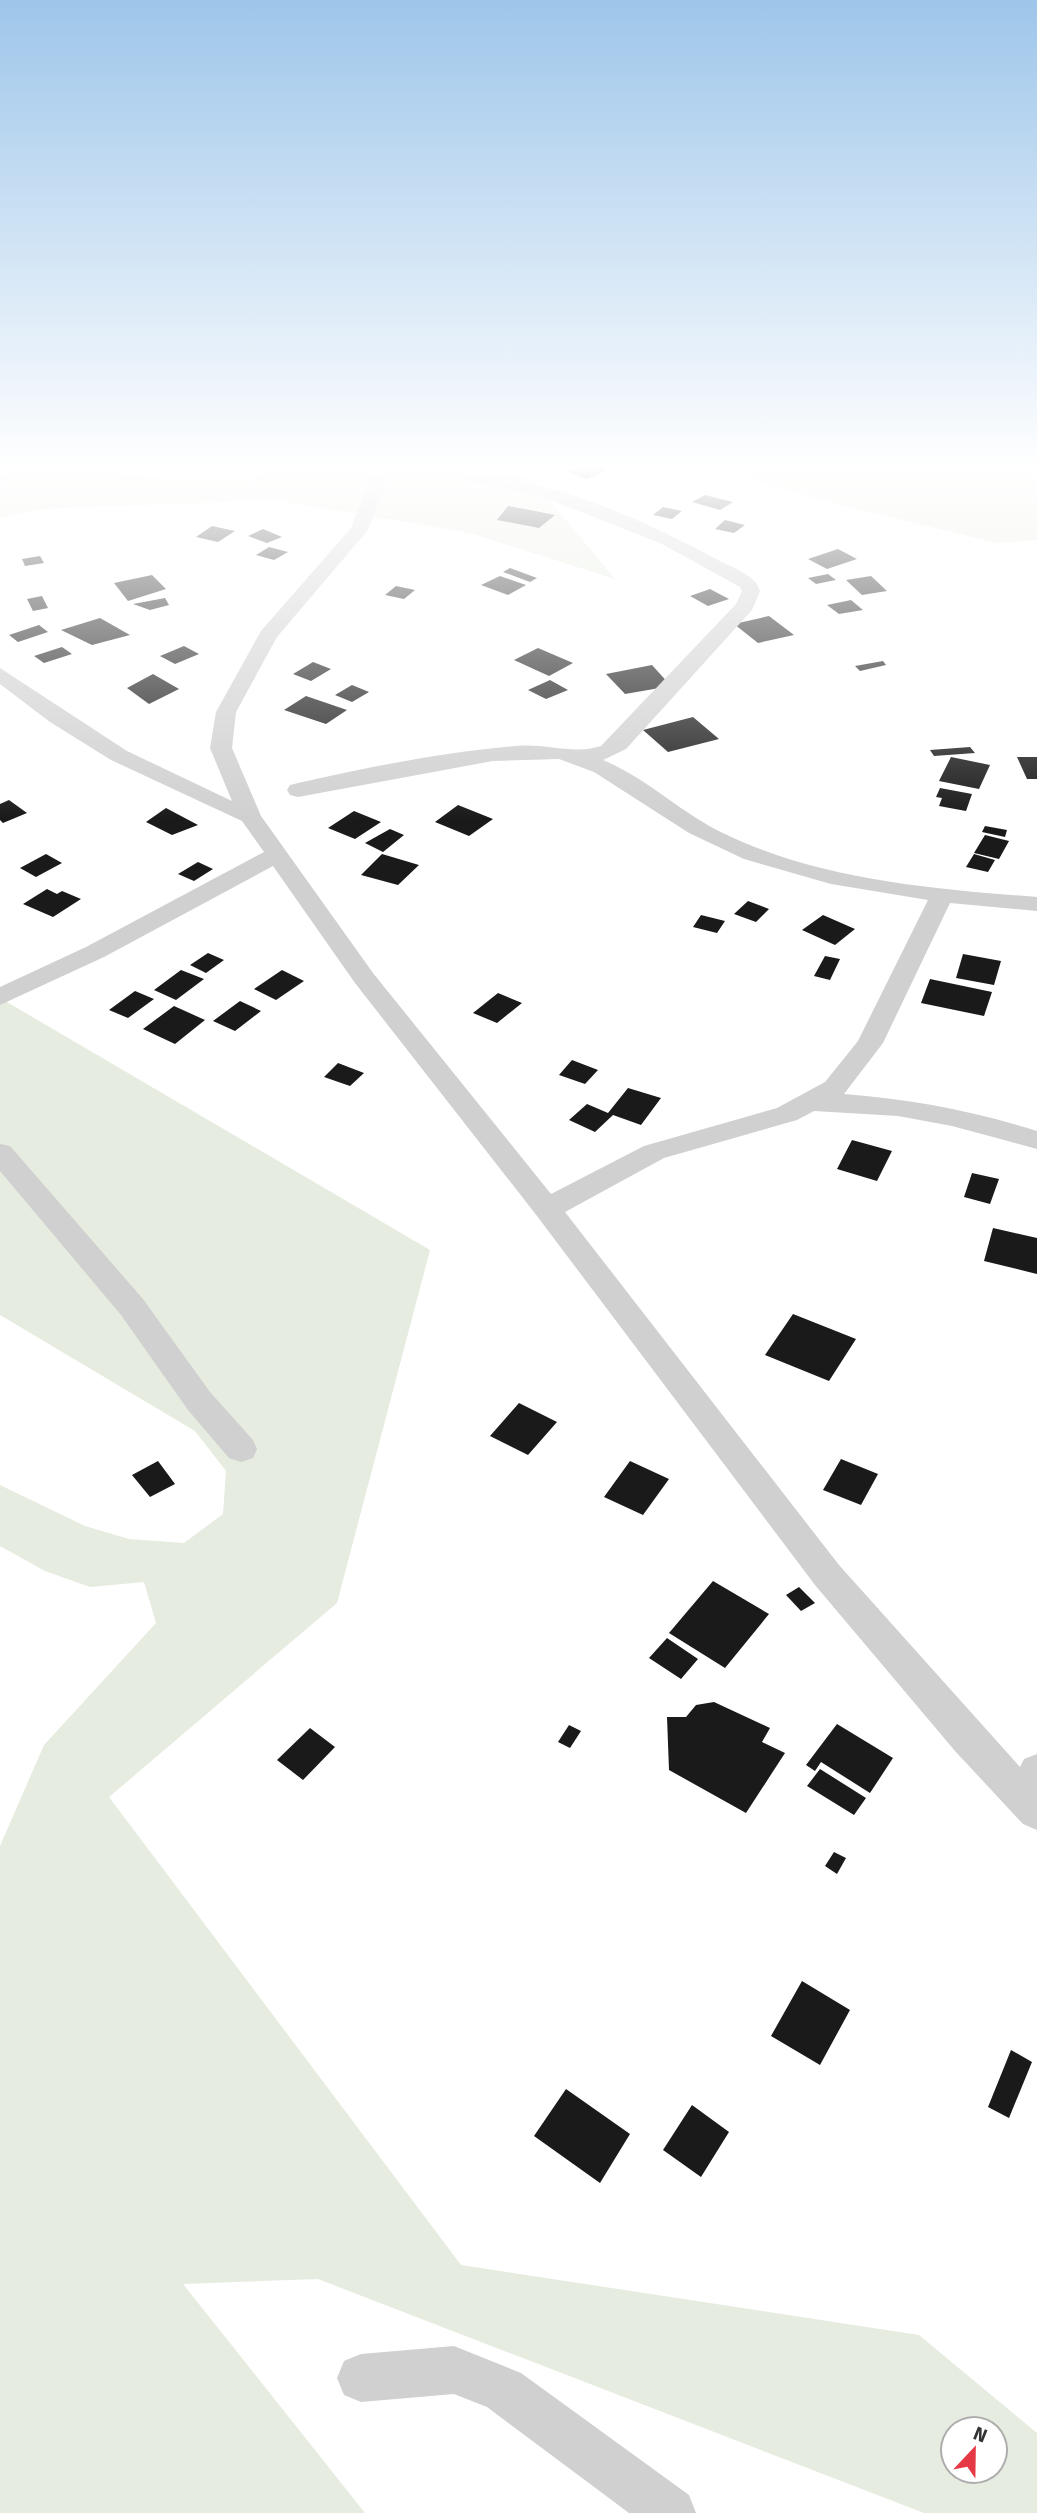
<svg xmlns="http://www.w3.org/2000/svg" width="1037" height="2513" font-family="'Fira Sans',sans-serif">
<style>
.green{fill:#e6ecdf;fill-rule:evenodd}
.building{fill:#1a1a1a}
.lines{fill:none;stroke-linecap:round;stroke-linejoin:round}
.minor{fill:#d0d0d0;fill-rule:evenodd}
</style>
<rect width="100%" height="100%" fill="#fff"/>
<!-- green -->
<path class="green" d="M0 467H69L172 479 251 480 264 471 235 467H506L532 479 615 579 470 533 274 500 42 509 0 518Z
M714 467H1037V540L996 543 809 497Z
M0 998 430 1250 337 1603 109 1797 461 2265 919 2335 1037 2433V2513H924L318 2279 183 2284 365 2513H0V1846L44 1745 156 1623 144 1582 90 1587 45 1571 0 1546V1485L85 1526 129 1539 184 1543 223 1514 226 1471 195 1431 0 1315ZM953 2429H995V2471H953Z"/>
<!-- building -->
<path class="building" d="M573 467H600L607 470 587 479 565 471Z
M705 495 733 502 720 510 692 502Z
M508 506 525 509 555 515 539 528 497 520Z
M663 507 682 511 672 519 653 515Z
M725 520 745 525 734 533 715 529Z
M212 526 235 531 218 542 196 537Z
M263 529 282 537 267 543 248 536Z
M269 547 288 552 274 560 256 555Z
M838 549 857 559 827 569 808 559Z
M40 556 44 563 25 566 22 559Z
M510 568 537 578 530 582 503 572Z
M828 574 836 580 816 584 808 578Z
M152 575 166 589 128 601 114 583Z
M500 576 526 585 508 595 481 585Z
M871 576 887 591 862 595 846 580Z
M396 586 415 590 404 599 385 595Z
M710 589 729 599 708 606 690 596Z
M42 596 48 608 33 611 27 599Z
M165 598 169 605 150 610 133 604Z
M851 600 863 610 839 614 827 605Z
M769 616 794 635 758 643 734 624Z
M100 618 130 635 92 645 61 630Z
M39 625 48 632 18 642 9 635Z
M184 646 199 654 175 664 160 656Z
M62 647 72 654 44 663 34 656Z
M538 648 573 663 549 676 514 660Z
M883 661 886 665 860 671 855 666Z
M313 662 331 669 311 681 293 674Z
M652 665 671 686 625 694 606 674Z
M153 674 179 689 149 704 127 688Z
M550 680 568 690 546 699 528 690Z
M352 685 369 692 352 702 335 695Z
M306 696 347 710 326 724 284 710Z
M693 717 719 739 668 752 643 730Z
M970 747 975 753 934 756 930 750Z
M951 757 990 765 979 789 939 781Z
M1017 757H1037V779H1027Z
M940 788 972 794 966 811 939 806 942 798 936 797Z
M9 800 27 813 3 823 0 820V804Z
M458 805 493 819 469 836 435 822Z
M166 808 198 825 172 835 146 822Z
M354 811 381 822 355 839 328 828Z
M985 826 1007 830 1005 837 982 832Z
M390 829 404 835 383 852 365 843Z
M985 835 1009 841 999 859 974 853Z
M46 854 62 863 36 877 20 868Z
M382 854 419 865 398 885 361 875Z
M974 854 995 860 988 872 966 867Z
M198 862 213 869 194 881 178 874Z
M47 889 57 894 62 891 81 899 53 917 23 904Z
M748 901 769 909 756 922 734 914Z
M701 915 725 921 717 933 693 927Z
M823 915 855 929 835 945 802 930Z
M208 953 224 960 206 973 190 965Z
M963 954 1001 961 994 985 956 978Z
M825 956 840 959 830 980 814 976Z
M181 970 204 979 176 1000 154 990Z
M282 970 304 981 276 1000 254 989Z
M930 979 992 992 984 1016 921 1003Z
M135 991 154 999 128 1018 109 1010Z
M498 993 522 1003 497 1023 473 1013Z
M240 1001 261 1011 235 1031 213 1021Z
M174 1006 205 1020 175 1044 143 1029Z
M572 1060 598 1070 585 1084 559 1075Z
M338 1063 364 1073 350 1086 324 1077Z
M628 1088 661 1098 641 1125 613 1115 595 1132 569 1120 587 1104 608 1113Z
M852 1140 892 1151 877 1181 837 1169Z
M972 1173 999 1179 990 1204 964 1197Z
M993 1228 1037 1238V1274L984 1261Z
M793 1314 856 1339 829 1381 765 1355Z
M519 1403 557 1422 528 1455 490 1436Z
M841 1459 878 1474 861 1505 823 1490Z
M158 1461 175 1484 150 1497 132 1475Z
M630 1461 669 1479 643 1515 604 1497Z
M713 1581 769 1614 725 1668 669 1633Z
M799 1587 815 1603 801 1611 786 1595Z
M667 1638 698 1659 681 1679 649 1658Z
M714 1702 770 1728 762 1742 785 1753 746 1813 669 1770 667 1717H686L696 1705Z
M837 1724 893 1758 870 1793 821 1762 815 1771 806 1765Z
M569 1725 581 1731 570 1748 558 1742Z
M310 1728 335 1747 303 1780 277 1760Z
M820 1769 866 1798 854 1815 807 1786Z
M834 1852 846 1858 837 1874 825 1866Z
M802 1981 850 2010 820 2065 771 2036Z
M1011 2050 1032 2062 1009 2118 988 2107Z
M566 2089 630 2134 600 2183 534 2136Z
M692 2105 729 2132 701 2177 663 2150Z"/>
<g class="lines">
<!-- minor -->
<path class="minor" d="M18 467H46L0 483V473Z
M370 467H387L384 490 368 530 277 637 236 712 232 748 261 816 373 973 551 1194 644 1146 777 1108 825 1082 858 1041 928 900 831 884 744 859 689 833 594 772 559 759 493 761 298 797 290 795 287 790 290 785 298 783C369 767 444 752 516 746 547 743 573 755 601 746L736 604 742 591 740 587 660 543 540 496 423 472 415 467C519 467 626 510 716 559 729 566 749 573 757 584L760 591 752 610 626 749 603 760C647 778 682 814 725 834 821 880 933 889 1037 897V911L950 903 883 1043 844 1094C910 1099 974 1111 1037 1131V1149L952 1126 898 1116 814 1111 797 1120 664 1158 565 1212 839 1565 1020 1767 1024 1759 1037 1754V1830L1023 1824 955 1751 815 1585 537 1216 355 983 273 866 104 957 0 1005V987L86 947 264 852 242 821 111 760 50 722 0 684V668L127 751 232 801 210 748 216 712 261 631 351 528 366 490Z
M0 1144 10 1146 143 1299 210 1392 253 1440 257 1449 253 1458 241 1462 229 1458 188 1410 121 1315 0 1171Z
M454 2346 521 2373 689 2495 696 2513H629L487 2407 454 2394 361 2402 344 2395 337 2378 344 2361 361 2354Z"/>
</g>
<!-- sky -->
<linearGradient id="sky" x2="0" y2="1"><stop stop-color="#9ec6ea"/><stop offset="0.57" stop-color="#fff"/><stop offset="1" stop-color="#fff" stop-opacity="0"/></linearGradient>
<rect width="1037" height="819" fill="url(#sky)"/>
<!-- north arrow -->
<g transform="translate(974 2450) rotate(22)"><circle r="33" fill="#ffffff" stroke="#adadad" stroke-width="2"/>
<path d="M0-5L12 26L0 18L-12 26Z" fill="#e63946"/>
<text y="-10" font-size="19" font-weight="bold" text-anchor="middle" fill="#333333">N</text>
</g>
</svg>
